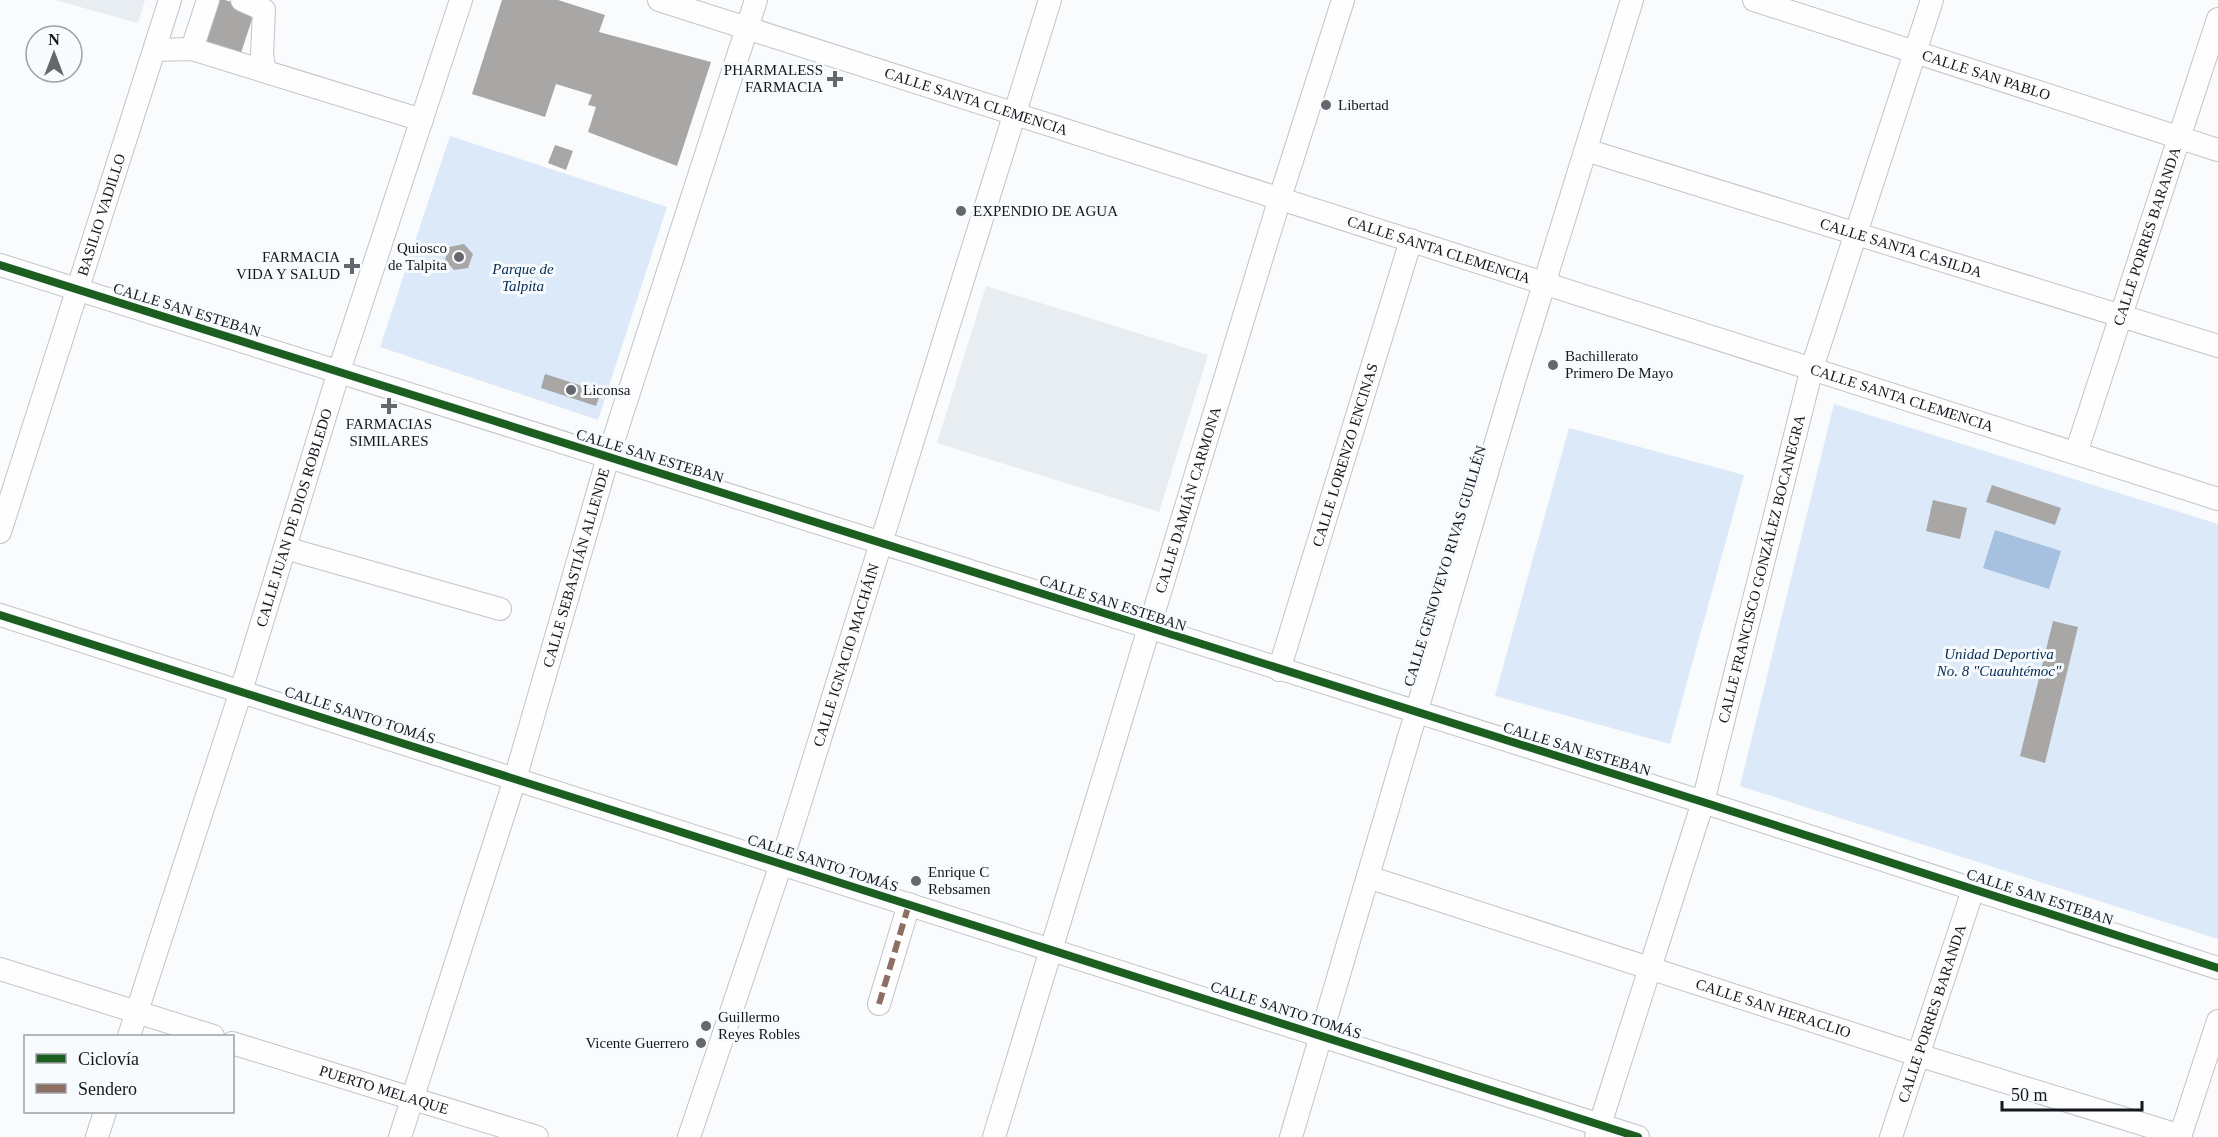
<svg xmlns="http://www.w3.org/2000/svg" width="2218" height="1137" font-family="Georgia,serif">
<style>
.built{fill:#e8edf2}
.green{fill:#dce9f9}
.water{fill:#a6c0e0}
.building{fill:#a8a7a6}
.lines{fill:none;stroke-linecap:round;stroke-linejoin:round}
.minor-casing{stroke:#c1c4c8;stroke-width:24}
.minor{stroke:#fefeff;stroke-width:22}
.quiet{stroke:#8d6e63;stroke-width:6;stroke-dasharray:12 6;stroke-linecap:butt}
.cycleway-casing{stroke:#f8fbfe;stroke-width:11}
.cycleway{stroke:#1b5e20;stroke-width:8}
.poi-dot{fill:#64676b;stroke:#f8fbfe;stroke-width:2}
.labels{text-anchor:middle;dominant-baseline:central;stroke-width:6;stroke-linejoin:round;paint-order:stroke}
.poi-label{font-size:15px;fill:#14181d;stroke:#f8fbfe;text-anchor:start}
.street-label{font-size:15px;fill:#14181d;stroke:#f8fbfe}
.park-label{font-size:15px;font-style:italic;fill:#042a53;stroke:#f8fbfe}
</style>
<rect width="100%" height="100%" fill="#f9fbfd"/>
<!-- built -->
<path class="built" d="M55 0H145L138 23Z
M986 286 1208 355 1159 512 937 443Z"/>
<!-- green -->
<path class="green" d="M450 136 667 207 598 420 380 347Z
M1834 404 2218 524V939L1740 786Z
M1569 428 1744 475 1670 744 1495 696Z"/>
<!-- water -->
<path class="water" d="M1995 530 2061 551 2049 589 1983 568Z"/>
<!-- building -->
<path class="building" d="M215 0H225L255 10 240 56 201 44Z
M502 0H558L605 15 599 32 711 62 677 166 588 132 596 107 588 105 592 95 556 84 545 117 472 94Z
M555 145 573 151 566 170 548 163Z
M464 244 473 254 468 268 454 270 445 260 449 247Z
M545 374 601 392 596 406 541 388Z
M1992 485 2061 508 2055 525 1986 502Z
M1933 500 1967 508 1960 539 1926 531Z
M2053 621 2078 627 2045 763 2020 756Z"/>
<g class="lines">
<defs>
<g id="minor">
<path d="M242 0 264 10 262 55 265 71"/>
<path id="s1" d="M659 0 2218 499"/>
<path id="s2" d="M1754 0 2218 150"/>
<path d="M192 49 208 0"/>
<path d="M155 50 192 49 422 120"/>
<path id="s3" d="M1586 150 2218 346"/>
<path d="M0 265 1703 802 2218 968"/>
<path id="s4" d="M2076 453 2218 19"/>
<path id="s5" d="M0 532 170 0"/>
<path d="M285 548 500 609"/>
<path d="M0 615 1638 1137"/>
<path id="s6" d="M1279 670 1411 240"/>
<path id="s7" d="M1368 877 1918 1055 2181 1136"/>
<path d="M0 969 213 1036"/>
<path d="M879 1004 909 904"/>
<path id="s8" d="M129 1036 241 691 339 371 461 0"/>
<path id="s9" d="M232 1043 537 1137"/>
<path d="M97 1137 105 1112"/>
<path id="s10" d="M400 1137 515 779 608 457 756 0"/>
<path id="s11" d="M689 1137 781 864 1050 0"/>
<path id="s12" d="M994 1137 1280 198 1343 0"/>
<path d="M1291 1137 1514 381 1632 0"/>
<path id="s13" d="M1596 1137 1703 802 1812 368 1932 0"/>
<path id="s14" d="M1891 1137 1973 890"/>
<path d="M2180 1137 2218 1021"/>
</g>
</defs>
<!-- minor casing -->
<use href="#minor" class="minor-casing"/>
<!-- minor -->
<use href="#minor" class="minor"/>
<!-- quiet -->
<path class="quiet" d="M879 1004 909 904"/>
<defs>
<path id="cycleway" d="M0 265 1703 802 2218 968
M0 615 1638 1137"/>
</defs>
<!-- cycleway casing -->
<use href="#cycleway" class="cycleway-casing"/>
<!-- cycleway -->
<use href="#cycleway" class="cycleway"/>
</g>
<!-- markers -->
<g class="poi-dot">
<path d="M832 70h6v6h6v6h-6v6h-6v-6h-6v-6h6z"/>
<circle cx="1326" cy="105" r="6"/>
<circle cx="961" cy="211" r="6"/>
<circle cx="459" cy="257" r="6"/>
<path d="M349 257h6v6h6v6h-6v6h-6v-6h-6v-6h6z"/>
<circle cx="1553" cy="365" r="6"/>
<circle cx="571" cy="390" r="6"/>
<path d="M386 397h6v6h6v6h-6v6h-6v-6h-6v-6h6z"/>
<circle cx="916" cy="881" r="6"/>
<circle cx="706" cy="1026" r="6"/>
<circle cx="701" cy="1043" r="6"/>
</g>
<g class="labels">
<!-- poi labels -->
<g class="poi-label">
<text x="823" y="70" text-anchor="end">PHARMALESS<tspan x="823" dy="17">FARMACIA</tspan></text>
<text x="1338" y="105">Libertad</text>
<text x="973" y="211">EXPENDIO DE AGUA</text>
<text x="447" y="248" text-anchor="end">Quiosco<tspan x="447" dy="17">de Talpita</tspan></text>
<text x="340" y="257" text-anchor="end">FARMACIA<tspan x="340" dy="17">VIDA Y SALUD</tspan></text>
<text x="1565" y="356">Bachillerato<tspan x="1565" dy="17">Primero De Mayo</tspan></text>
<text x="583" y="390">Liconsa</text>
<text x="389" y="424" text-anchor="middle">FARMACIAS<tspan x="389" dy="17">SIMILARES</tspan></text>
<text x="928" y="872">Enrique C<tspan x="928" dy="17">Rebsamen</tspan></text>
<text x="718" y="1017">Guillermo<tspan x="718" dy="17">Reyes Robles</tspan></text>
<text x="689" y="1043" text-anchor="end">Vicente Guerrero</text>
</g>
<!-- street labels -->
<g class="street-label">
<text stroke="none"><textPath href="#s2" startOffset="244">CALLE SAN PABLO</textPath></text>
<text stroke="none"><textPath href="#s1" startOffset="333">CALLE SANTA CLEMENCIA</textPath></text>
<text stroke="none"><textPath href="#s5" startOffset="333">BASILIO VADILLO</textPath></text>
<text stroke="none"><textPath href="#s4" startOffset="228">CALLE PORRES BARANDA</textPath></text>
<text stroke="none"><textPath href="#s3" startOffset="330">CALLE SANTA CASILDA</textPath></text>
<text stroke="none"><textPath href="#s1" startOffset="819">CALLE SANTA CLEMENCIA</textPath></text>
<text transform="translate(187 310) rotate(17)">CALLE SAN ESTEBAN</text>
<text stroke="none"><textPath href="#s1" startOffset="1305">CALLE SANTA CLEMENCIA</textPath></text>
<text stroke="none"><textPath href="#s6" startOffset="225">CALLE LORENZO ENCINAS</textPath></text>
<text transform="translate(650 456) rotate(17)">CALLE SAN ESTEBAN</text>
<text stroke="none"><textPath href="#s12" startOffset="666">CALLE DAMIÁN CARMONA</textPath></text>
<text stroke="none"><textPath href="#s8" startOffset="544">CALLE JUAN DE DIOS ROBLEDO</textPath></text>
<text transform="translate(1445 566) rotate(-73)">CALLE GENOVEVO RIVAS GUILLÉN</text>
<text stroke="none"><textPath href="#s10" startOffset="596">CALLE SEBASTIÁN ALLENDE</textPath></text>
<text stroke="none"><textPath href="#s13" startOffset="592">CALLE FRANCISCO GONZÁLEZ BOCANEGRA</textPath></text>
<text transform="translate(1113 603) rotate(18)">CALLE SAN ESTEBAN</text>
<text stroke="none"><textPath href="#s11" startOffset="507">CALLE IGNACIO MACHÁIN</textPath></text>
<text transform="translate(360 715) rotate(18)">CALLE SANTO TOMÁS</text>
<text transform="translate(1577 749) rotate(17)">CALLE SAN ESTEBAN</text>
<text transform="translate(823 863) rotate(18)">CALLE SANTO TOMÁS</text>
<text transform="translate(2040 897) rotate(18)">CALLE SAN ESTEBAN</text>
<text stroke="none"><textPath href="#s7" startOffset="426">CALLE SAN HERACLIO</textPath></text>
<text transform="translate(1286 1010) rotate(18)">CALLE SANTO TOMÁS</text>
<text stroke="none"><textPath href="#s14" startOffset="130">CALLE PORRES BARANDA</textPath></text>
<text stroke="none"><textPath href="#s9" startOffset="159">PUERTO MELAQUE</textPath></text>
</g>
<!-- park labels -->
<g class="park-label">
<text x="523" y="269">Parque de<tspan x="523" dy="17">Talpita</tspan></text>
<text x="1999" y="654">Unidad Deportiva<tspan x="1999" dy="17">No. 8 "Cuauhtémoc"</tspan></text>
</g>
</g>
<!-- legend -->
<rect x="24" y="1035" width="210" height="78" fill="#f8fbfe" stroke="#9da0a4" stroke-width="1.5"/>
<rect x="36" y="1054" width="30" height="9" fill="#1b5e20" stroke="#9da0a4" stroke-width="1.5"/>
<text x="78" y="1065" font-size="18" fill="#14181d">Ciclovía</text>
<rect x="36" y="1084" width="30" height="9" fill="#8d6e63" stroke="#9da0a4" stroke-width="1.5"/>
<text x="78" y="1095" font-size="18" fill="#14181d">Sendero</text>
<!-- north arrow -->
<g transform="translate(54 54)"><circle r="28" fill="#f8fbfe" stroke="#9da0a4" stroke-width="1.5"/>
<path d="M0-4.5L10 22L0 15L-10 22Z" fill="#64676b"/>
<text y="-9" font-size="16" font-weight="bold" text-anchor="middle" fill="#14181d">N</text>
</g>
<!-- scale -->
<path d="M2002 1101v9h140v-9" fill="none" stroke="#14181d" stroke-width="3"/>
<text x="2011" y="1101" font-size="18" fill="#14181d" stroke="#f8fbfe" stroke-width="4.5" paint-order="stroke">50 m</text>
</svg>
